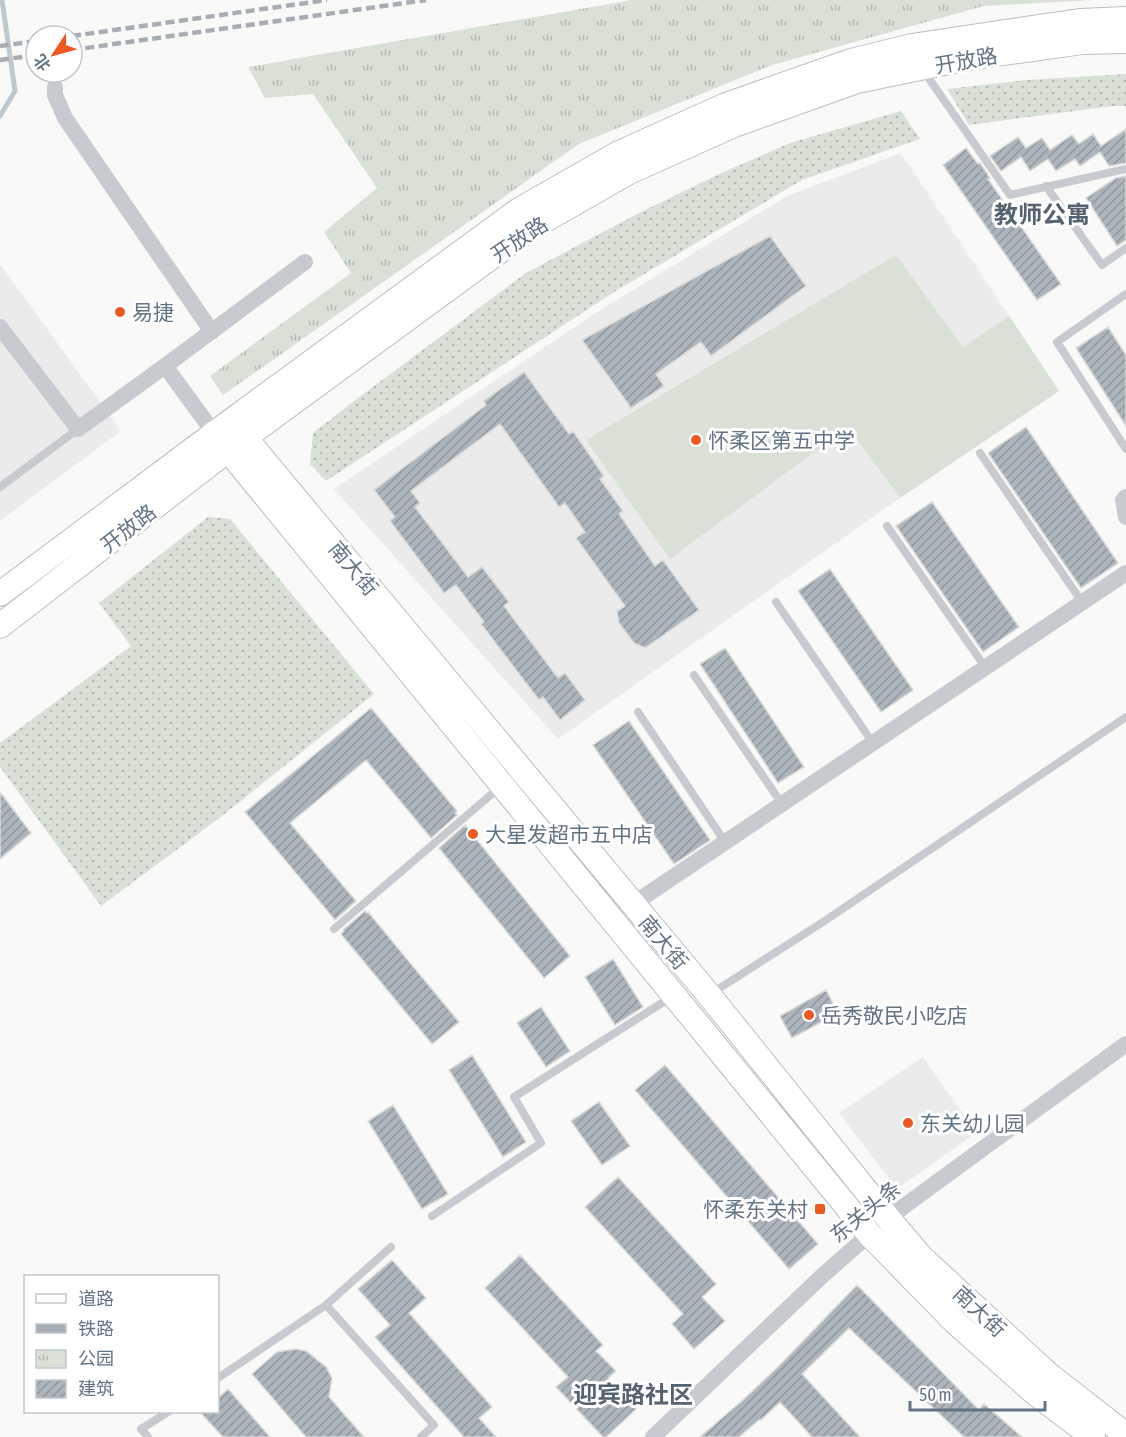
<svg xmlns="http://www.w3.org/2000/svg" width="1126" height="1437" font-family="'Asap Condensed','Noto Sans SC',sans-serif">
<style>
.built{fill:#eaebea}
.grass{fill:url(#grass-dots)}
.park{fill:url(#park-tufts)}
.pitch{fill:#d9e0d6}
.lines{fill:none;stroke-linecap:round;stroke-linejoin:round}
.stream{stroke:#bec9cf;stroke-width:5}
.building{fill:url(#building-hatch);stroke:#dbdbd9;stroke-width:1.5}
.secondary-casing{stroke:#b9bec3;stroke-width:26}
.lane{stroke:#c7cbcf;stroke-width:8}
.street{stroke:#c7cbcf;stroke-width:16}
.secondary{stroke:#fff;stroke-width:24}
.rail{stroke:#a7adb4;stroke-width:4.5;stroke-dasharray:9 4.5;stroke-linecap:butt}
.poi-dot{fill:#ee5922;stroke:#fff;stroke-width:2}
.labels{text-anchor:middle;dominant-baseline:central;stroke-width:6;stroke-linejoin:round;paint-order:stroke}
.street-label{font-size:21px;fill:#637484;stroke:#fff}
.poi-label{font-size:21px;fill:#637484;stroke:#fff;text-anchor:start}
.quarter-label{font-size:24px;font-weight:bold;fill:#55626f;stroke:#fff}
</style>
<defs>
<pattern id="grass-dots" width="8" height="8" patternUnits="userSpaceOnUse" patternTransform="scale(1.5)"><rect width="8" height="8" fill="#d9e0d6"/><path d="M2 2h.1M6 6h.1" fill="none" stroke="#b4bab3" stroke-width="1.8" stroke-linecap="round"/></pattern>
<pattern id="park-tufts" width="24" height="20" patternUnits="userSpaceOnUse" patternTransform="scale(1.5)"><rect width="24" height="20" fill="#d9e0d6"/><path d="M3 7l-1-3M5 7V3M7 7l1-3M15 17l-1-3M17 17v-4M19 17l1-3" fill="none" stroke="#b4bab3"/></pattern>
<pattern id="building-hatch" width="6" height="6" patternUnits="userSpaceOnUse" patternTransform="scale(1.5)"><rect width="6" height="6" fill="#adb5bc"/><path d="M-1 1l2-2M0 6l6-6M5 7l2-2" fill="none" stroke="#90989e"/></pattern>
</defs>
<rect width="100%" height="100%" fill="#f9faf7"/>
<!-- built -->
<path class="built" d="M901 153 1059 391 900 498 558 739 334 489 600 310 787 196Z
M0 264 121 431 0 521Z
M923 1057 976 1133 897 1189 839 1113Z"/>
<!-- grass -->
<path class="grass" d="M1126 74V106H1113L969 125 947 89 1026 80Z
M901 111 920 139 802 180 614 292 326 481 310 464 313 433 358 398 526 273 635 215 717 175 790 143Z
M208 517 230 519 374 694 222 816 101 906 0 767V743L131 646 99 603Z"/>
<!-- park -->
<path class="park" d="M632 0H1093L984 6 772 65 579 144 223 395 210 376 351 273 324 232 377 188 313 94 265 98 248 67Z"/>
<!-- pitch -->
<path class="pitch" d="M896 255 963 347 1009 316 1059 391 900 498 848 427 670 559 586 440Z"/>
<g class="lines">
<!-- stream -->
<path class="stream" d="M0 116 15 91 2 0"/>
</g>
<!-- building -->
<path class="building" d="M1126 129V163L1109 166 1100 152 1080 166 1075 159 1056 171 1048 159 1030 171 1021 157 1001 171 990 156 1018 137 1026 148 1042 138 1050 150 1072 135 1079 144 1093 134 1101 146Z
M966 148 978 164 980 163 990 178 988 179 1061 284 1037 300 943 165Z
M1126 176V240L1117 246 1086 198 1116 178Z
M770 236 806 286 711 356 701 342 656 374 664 386 631 408 582 340Z
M1108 327 1126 355V426L1076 348Z
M524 372 569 434 573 431 604 476 600 479 623 511 619 514 655 566 663 560 699 610 645 648 634 643 619 623 617 611 625 606 576 538 585 532 565 503 559 507 500 424 411 491 420 503 415 507 468 577 482 567 509 602 504 606 558 678 565 673 585 700 560 720 543 697 539 700 481 624 484 622 456 585 444 593 390 521 395 517 374 490 486 405 484 401Z
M1026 427 1118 563 1081 588 988 453Z
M932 502 1019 627 983 652 896 526Z
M830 569 913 690 881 712 798 591Z
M725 648 804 767 778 783 700 664Z
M371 708 457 811 455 813 457 815 431 838 366 760 290 823 356 901 335 920 245 812Z
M629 721 710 840 674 864 593 745Z
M0 792 31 833 0 859Z
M465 825 570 956 544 978 439 848Z
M365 911 366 913 368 912 459 1022 432 1044 341 934 344 931 343 930Z
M613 959 643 1007 615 1025 585 977Z
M826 990 838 1013 792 1038 780 1016Z
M541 1007 570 1051 546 1067 517 1023Z
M472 1055 526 1142 503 1157 449 1070Z
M665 1065 818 1244 789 1269 635 1090Z
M599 1102 630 1146 602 1165 571 1121Z
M393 1105 448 1194 422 1209 368 1121Z
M618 1177 716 1284 702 1297 725 1321 694 1349 672 1324 683 1314 585 1207Z
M520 1255 603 1345 596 1351 616 1371 608 1378 636 1409 606 1437H603L556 1387 568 1377 485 1288Z
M392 1260 426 1298 409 1313 492 1407 479 1418 496 1437H464L375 1337 390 1325 358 1289Z
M857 1285 979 1410 984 1404 1022 1437H964L849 1328 802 1374 860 1437H812L780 1402 761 1420 760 1419 739 1437H700L743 1400 778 1367Z
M296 1349 306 1351 326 1367 332 1378 329 1397 364 1437H306L252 1374 277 1352Z
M228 1389 270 1437H223L200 1412H218V1398Z"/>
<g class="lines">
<defs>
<path id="secondary" d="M231 421 709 995 888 1218 921 1257 1049 1375 1126 1435
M214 433 870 1235 954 1321 1035 1393 1093 1437
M0 594 231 421 519 210 619 153 726 105 851 61 912 46 965 38 1080 21 1126 19
M0 626 228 450 531 228 629 172 734 125 857 81 968 58 1082 42 1126 41"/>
</defs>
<!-- secondary casing -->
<use href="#secondary" class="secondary-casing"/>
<!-- lane -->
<path class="lane" d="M923 70 1010 195 1126 169
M1046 186 1102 265 1126 248
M1126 294 1057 342 1126 449
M980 453 1082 602
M0 487 78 429
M887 526 985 667
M776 602 873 743
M694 675 782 804
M638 712 725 842
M334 929 500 787
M712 993 826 920 1126 717
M432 1216 541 1143 514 1097 673 996
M326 1305 434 1425 421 1437
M218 1378 326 1305 391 1247
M148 1437 141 1429 168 1412"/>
<!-- street -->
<path class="street" d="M55 87V95L65 118 212 332
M0 327 78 429 165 366 214 433
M165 366 305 262
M1126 497 1123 500 1126 517
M633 904 1126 573
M653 1437 822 1276 888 1218 1126 1044"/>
<!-- secondary -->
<use href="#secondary" class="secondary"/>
<!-- rail -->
<path class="rail" d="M72 36 327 0
M0 46 36 41
M72 50 426 0
M0 60 36 55"/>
</g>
<!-- markers -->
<g class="poi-dot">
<circle cx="120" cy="312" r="6"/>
<circle cx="696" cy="440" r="6"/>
<circle cx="473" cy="834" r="6"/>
<circle cx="809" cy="1015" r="6"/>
<circle cx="908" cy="1123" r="6"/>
<rect x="814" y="1203" width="12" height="12" rx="3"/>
</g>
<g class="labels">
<!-- street labels -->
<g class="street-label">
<text transform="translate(966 60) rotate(-10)">开放路</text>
<text transform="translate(519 239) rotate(-34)">开放路</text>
<text transform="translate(128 528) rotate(-38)">开放路</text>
<text transform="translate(354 568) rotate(50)">南大街</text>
<text transform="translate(664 942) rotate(50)">南大街</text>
<text transform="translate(865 1211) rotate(-39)">东关头条</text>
<text transform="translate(980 1311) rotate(43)">南大街</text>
</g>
<!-- poi labels -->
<g class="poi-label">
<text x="132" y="312">易捷</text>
<text x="708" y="440">怀柔区第五中学</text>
<text x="485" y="834">大星发超市五中店</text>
<text x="821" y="1015">岳秀敬民小吃店</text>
<text x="920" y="1123">东关幼儿园</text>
<text x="808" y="1209" text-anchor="end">怀柔东关村</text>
</g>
<!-- quarter labels -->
<g class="quarter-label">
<text x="1042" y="214">教师公寓</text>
<text x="633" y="1394">迎宾路社区</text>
</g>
</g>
<!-- legend -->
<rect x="24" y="1275" width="195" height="138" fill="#ffffff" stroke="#c1c7ce" stroke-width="1.5"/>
<rect x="36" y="1294" width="30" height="9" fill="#ffffff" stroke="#c1c7ce" stroke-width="1.5"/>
<text x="78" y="1305" font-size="18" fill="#637484">道路</text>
<rect x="36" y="1324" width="30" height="9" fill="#a7adb4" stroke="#c1c7ce" stroke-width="1.5"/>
<text x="78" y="1335" font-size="18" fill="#637484">铁路</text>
<rect x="36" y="1350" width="30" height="18" fill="url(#park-tufts)" stroke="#c1c7ce" stroke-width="1.5"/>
<text x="78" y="1365" font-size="18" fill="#637484">公园</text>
<rect x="36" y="1380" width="30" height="18" fill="url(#building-hatch)" stroke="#c1c7ce" stroke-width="1.5"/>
<text x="78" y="1395" font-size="18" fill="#637484">建筑</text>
<!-- north arrow -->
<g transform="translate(54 54) rotate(234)"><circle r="28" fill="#ffffff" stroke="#c1c7ce" stroke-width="1.5"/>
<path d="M0-4.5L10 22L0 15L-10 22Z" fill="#ee5922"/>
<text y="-9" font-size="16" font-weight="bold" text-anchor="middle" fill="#637484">北</text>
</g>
<!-- scale -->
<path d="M910 1401v9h135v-9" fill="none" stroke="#637484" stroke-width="3"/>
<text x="919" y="1401" font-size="18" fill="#637484" stroke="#ffffff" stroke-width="4.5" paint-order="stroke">50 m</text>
</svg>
